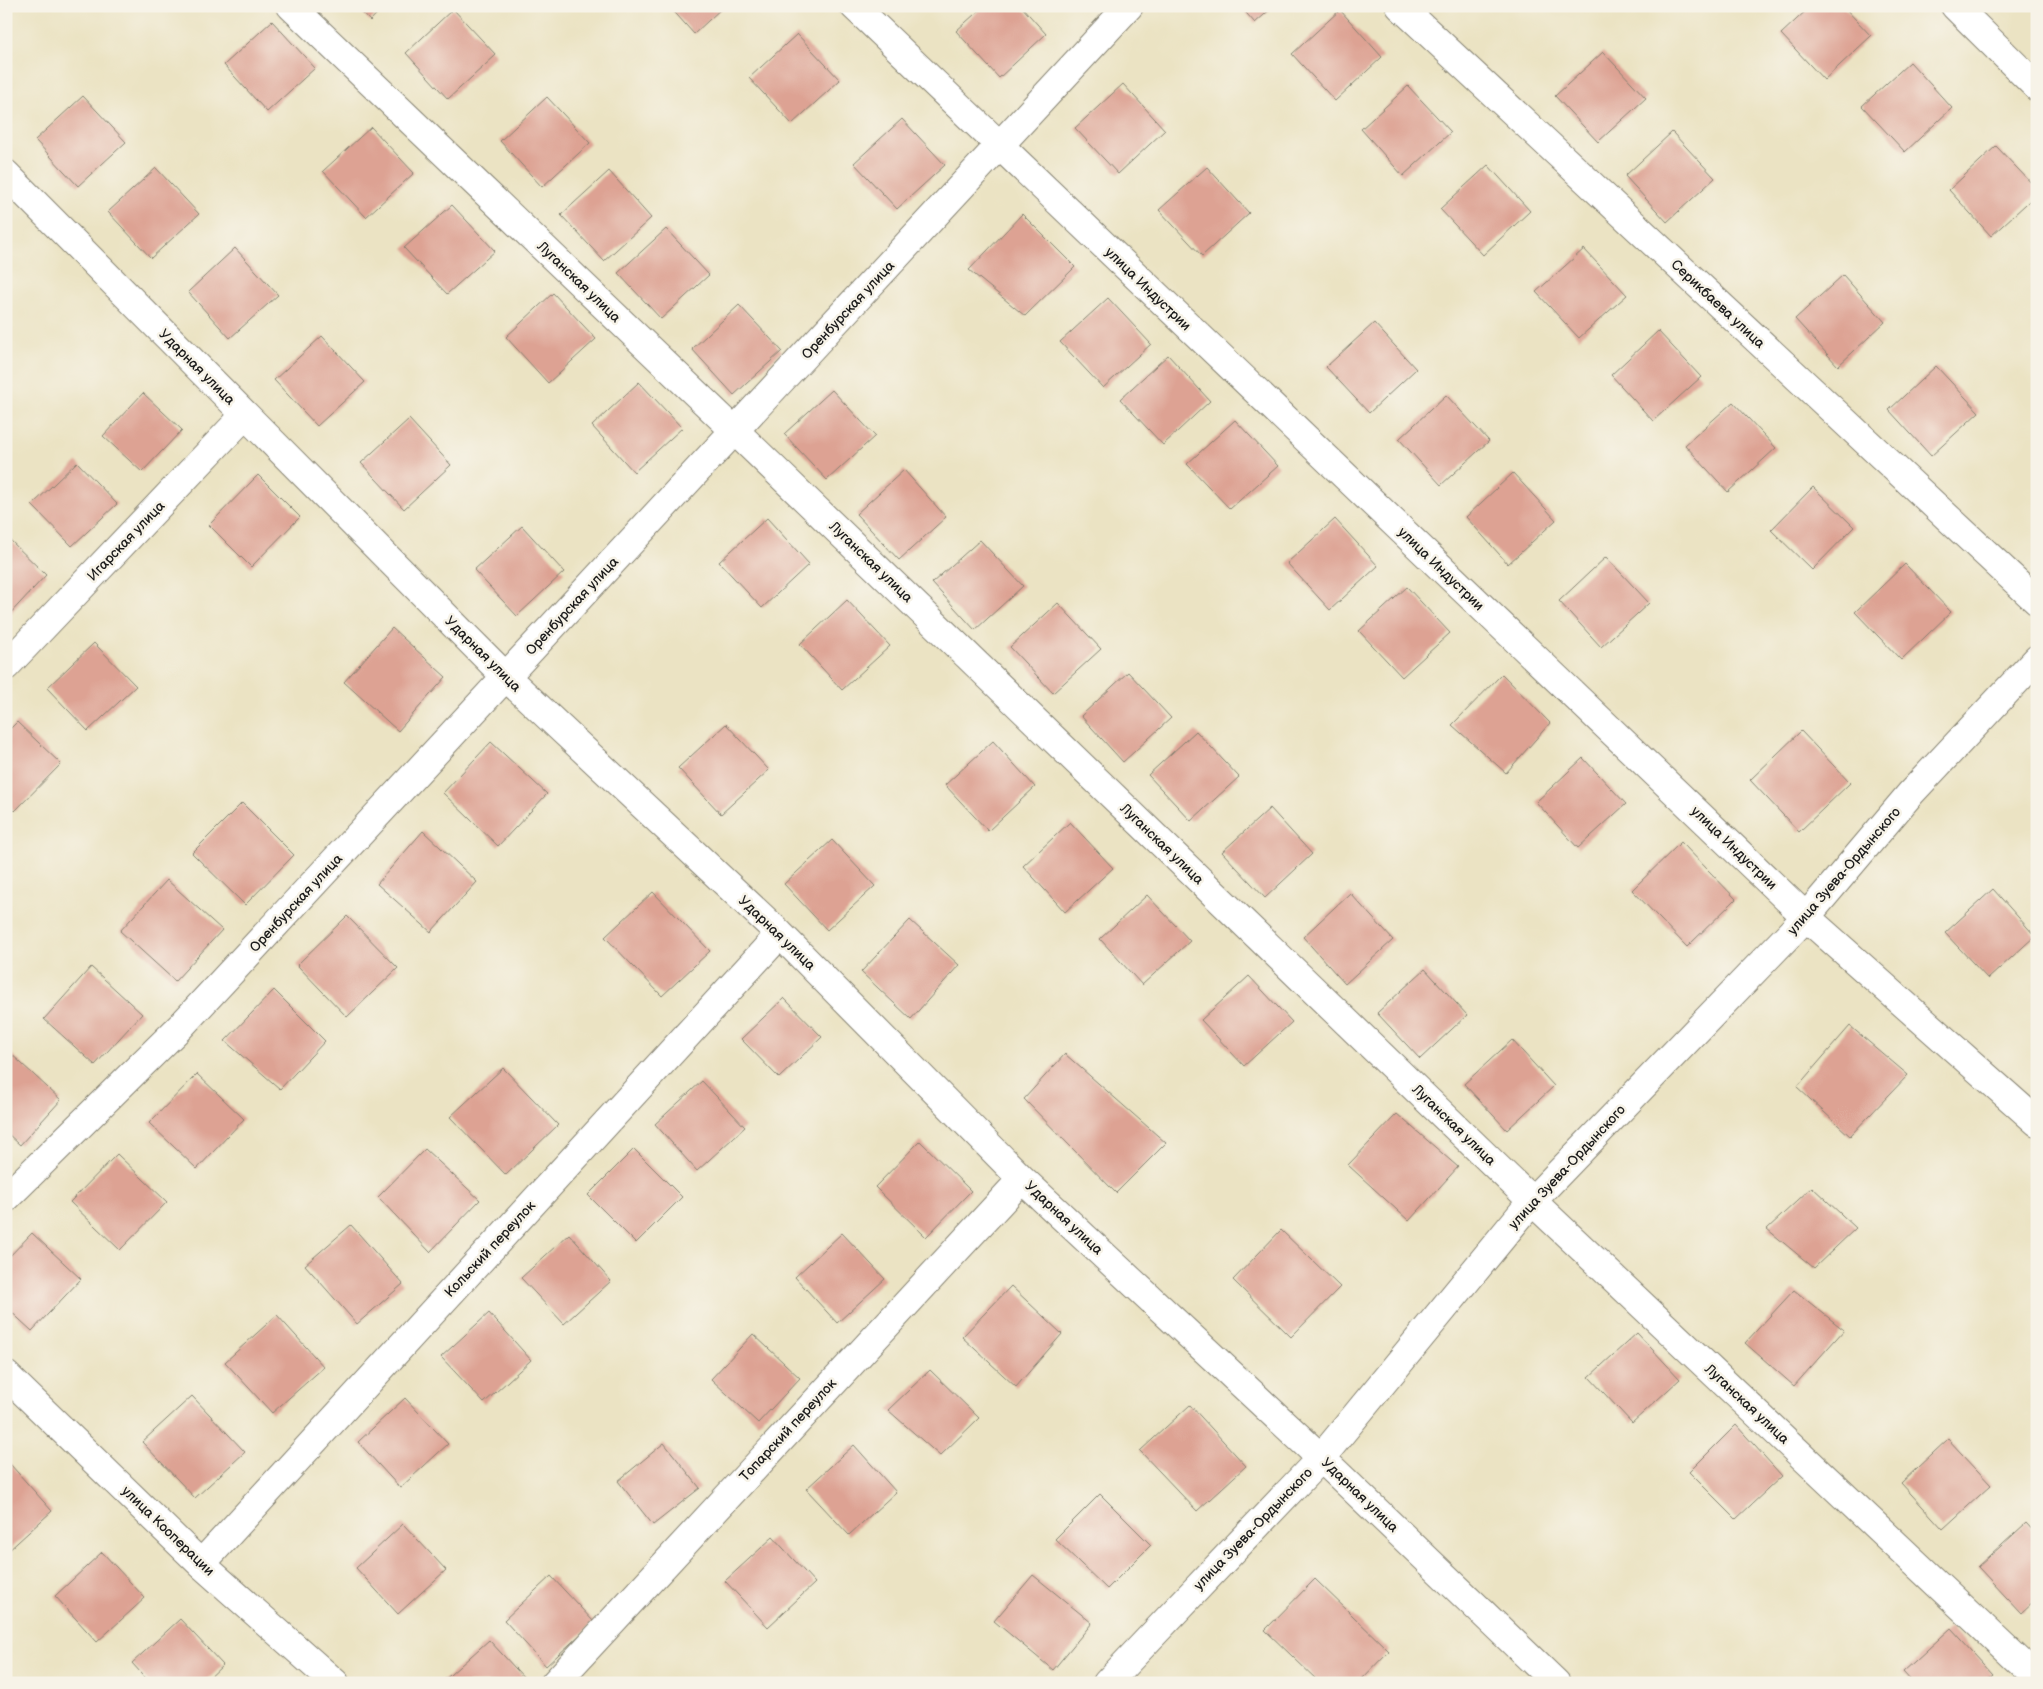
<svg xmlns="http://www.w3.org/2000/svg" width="2043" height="1689" font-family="'Balsamiq Sans',sans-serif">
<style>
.building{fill:#dda293}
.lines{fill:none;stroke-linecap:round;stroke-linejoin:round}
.street-casing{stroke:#848070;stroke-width:30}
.street{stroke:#fff;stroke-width:28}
.labels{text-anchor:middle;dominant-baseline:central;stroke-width:5;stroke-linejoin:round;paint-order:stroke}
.street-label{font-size:14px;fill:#1c1c1c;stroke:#f7f3e8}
</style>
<rect width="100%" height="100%" fill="#f7f3e8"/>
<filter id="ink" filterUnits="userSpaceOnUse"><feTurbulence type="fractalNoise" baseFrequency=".02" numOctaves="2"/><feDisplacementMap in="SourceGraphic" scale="10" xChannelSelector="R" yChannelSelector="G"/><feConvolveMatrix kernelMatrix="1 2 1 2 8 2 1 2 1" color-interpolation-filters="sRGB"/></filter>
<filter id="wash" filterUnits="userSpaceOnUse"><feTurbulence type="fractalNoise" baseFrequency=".0096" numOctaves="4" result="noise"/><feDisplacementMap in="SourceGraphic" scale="20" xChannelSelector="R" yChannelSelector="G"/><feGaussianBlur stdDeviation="1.12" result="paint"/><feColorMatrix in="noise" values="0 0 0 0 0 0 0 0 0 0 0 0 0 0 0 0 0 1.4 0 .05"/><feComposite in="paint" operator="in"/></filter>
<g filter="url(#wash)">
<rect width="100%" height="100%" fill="#ebe3c3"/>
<g id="blocks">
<!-- building -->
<path class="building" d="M356 6H384L370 21Z
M669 6H724L694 34Z
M984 6H1021L1046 34 999 78 956 31Z
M1240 6H1274L1255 23Z
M1811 6H1843L1871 36 1824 80 1781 34Z
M453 9 496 55 448 99 406 53Z
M1340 10 1382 57 1335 101 1292 54Z
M272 21 315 68 267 112 224 65Z
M797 34 840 80 792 124 749 78Z
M1603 52 1646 98 1598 142 1555 96Z
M1910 62 1952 108 1905 152 1862 106Z
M1123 84 1165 130 1118 174 1075 128Z
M1408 86 1451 132 1403 176 1361 129Z
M83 96 126 142 78 186 35 140Z
M547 97 590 143 542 187 500 141Z
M902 119 945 165 897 209 854 163Z
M371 127 414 173 366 217 323 171Z
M1672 132 1715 178 1667 222 1625 176Z
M1996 146 2037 189V194L1991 236 1949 190Z
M1488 165 1530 211 1483 255 1440 209Z
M1207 167 1249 213 1202 256 1159 210Z
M156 168 199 214 151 258 108 212Z
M609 171 651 218 604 261 561 215Z
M452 205 495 251 447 294 404 248Z
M1022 214 1075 267 1025 316 969 270Z
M666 229 709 275 661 319 618 273Z
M235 248 278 295 230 338 188 292Z
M1584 249 1627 295 1579 338 1536 292Z
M1843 275 1885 322 1838 366 1795 319Z
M553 293 596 339 548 383 506 337Z
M1108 298 1151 344 1103 388 1060 342Z
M739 305 782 351 734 395 692 349Z
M1374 323 1416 369 1369 413 1326 367Z
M1658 331 1701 377 1653 421 1611 375Z
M322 336 365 382 317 426 274 380Z
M1168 355 1210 401 1163 445 1120 399Z
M1936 366 1979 412 1931 456 1889 410Z
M639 382 682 428 634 472 592 426Z
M832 390 875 436 827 480 784 434Z
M143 393 182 430 142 472 103 436Z
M1446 395 1489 441 1441 485 1399 439Z
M1733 402 1776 448 1728 492 1685 445Z
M409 419 451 465 404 509 361 463Z
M1235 420 1278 466 1230 509 1187 464Z
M77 462 117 504 72 546 32 505Z
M904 470 946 517 899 560 856 514Z
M1513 473 1556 520 1508 564 1466 517Z
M258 475 300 517 251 567 209 525Z
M1813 487 1854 527 1812 570 1771 530Z
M767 518 809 564 762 608 719 562Z
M1335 519 1378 566 1330 610 1287 563Z
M522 526 564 572 517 616 474 570Z
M8 538 46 575 6 618V540Z
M980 540 1023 586 975 630 932 583Z
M1606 557 1649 603 1601 647 1559 601Z
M1905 564 1951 612 1901 660 1855 612Z
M1407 587 1450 633 1402 677 1359 631Z
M847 600 890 646 842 690 800 644Z
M1058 603 1101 649 1053 693 1010 647Z
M392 628 446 677 398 731 344 682Z
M94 643 136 686 88 731 47 688Z
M1128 672 1171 718 1123 762 1081 716Z
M1502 674 1550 723 1506 773 1452 725Z
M17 722 61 764 15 811 6 802V733Z
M726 724 769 770 721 814 678 768Z
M1196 731 1239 777 1191 821 1148 775Z
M1801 731 1850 783 1799 832 1750 780Z
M993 741 1035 787 988 831 945 785Z
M491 742 547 794 498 846 443 793Z
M1583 758 1626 804 1578 848 1536 802Z
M242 803 294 855 245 905 192 853Z
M1270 808 1312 854 1265 898 1222 852Z
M1070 822 1113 868 1065 912 1023 866Z
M423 831 477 882 431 932 377 884Z
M832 840 875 886 827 930 784 884Z
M1681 842 1736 899 1687 947 1632 890Z
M167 880 222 930 175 981 120 931Z
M1993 889 2035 936 1988 979 1945 933Z
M653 892 710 951 662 996 605 937Z
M1350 893 1393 940 1345 984 1303 937Z
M1147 895 1190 941 1142 985 1100 939Z
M347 916 398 968 347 1017 297 965Z
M910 920 959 965 911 1019 861 972Z
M91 967 142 1014 95 1065 44 1019Z
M1425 969 1467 1015 1420 1059 1377 1013Z
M1249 976 1292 1022 1244 1066 1201 1020Z
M274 990 325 1041 280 1089 225 1041Z
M784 998 822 1037 779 1078 741 1039Z
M1850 1026 1908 1075 1850 1136 1797 1087Z
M1512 1040 1554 1086 1507 1130 1464 1084Z
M8 1051 61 1100 20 1145 6 1132Z
M1065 1054 1166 1143 1116 1193 1024 1099Z
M503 1068 558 1125 506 1175 450 1117Z
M197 1074 244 1119 197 1169 149 1123Z
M702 1081 745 1127 697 1171 655 1124Z
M1397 1114 1458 1167 1409 1221 1348 1165Z
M920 1141 971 1191 926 1237 875 1187Z
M425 1149 480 1200 430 1252 378 1197Z
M634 1149 682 1197 636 1243 588 1195Z
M117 1154 167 1202 120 1250 70 1202Z
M1812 1187 1856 1228 1814 1268 1767 1229Z
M351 1225 403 1284 357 1324 305 1265Z
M1281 1230 1340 1287 1291 1337 1233 1280Z
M32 1233 81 1279 32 1331 6 1307V1260Z
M842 1233 885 1279 837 1323 795 1277Z
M569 1234 611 1281 564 1324 521 1278Z
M1011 1286 1062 1334 1016 1387 962 1337Z
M1794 1290 1844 1330 1794 1386 1745 1343Z
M489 1313 531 1360 484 1403 441 1357Z
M277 1315 324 1367 272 1413 225 1362Z
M1637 1333 1680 1379 1632 1423 1589 1377Z
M753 1334 800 1378 758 1423 711 1379Z
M930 1370 979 1418 940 1456 888 1410Z
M192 1396 245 1452 195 1498 142 1442Z
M405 1398 448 1444 400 1488 358 1442Z
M1190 1405 1246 1466 1197 1511 1140 1451Z
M1736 1425 1782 1476 1736 1519 1689 1472Z
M1948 1439 1991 1485 1943 1529 1901 1483Z
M664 1443 700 1488 653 1525 618 1481Z
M854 1445 896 1492 849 1535 806 1489Z
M10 1464 52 1511 6 1553V1468Z
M1100 1494 1151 1545 1107 1589 1055 1539Z
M2026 1523 2037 1535V1598L2021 1613 1978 1567Z
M403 1524 446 1570 398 1614 356 1568Z
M773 1537 815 1583 768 1627 725 1581Z
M102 1552 145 1598 97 1642 55 1596Z
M1033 1575 1092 1623 1053 1670 994 1621Z
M551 1576 594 1622 546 1666 504 1620Z
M1315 1579 1389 1651 1358 1683H1320L1265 1630Z
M180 1619 223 1665 204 1683H150L132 1663Z
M1951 1628 1994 1675 1985 1683H1913L1903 1672Z
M489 1640 529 1683H441Z"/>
</g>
</g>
<g filter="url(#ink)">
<use href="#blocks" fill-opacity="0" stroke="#848070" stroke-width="1"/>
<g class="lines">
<defs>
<path id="street" d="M291 6 735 431 1532 1201 2037 1678
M854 6 1806 917 2037 1122
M1400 6 2037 601
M1955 6 2037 87
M6 174 506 677 780 934 1022 1179 1321 1458 1556 1683
M6 666 245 415
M6 1198 181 1026 1129 6
M6 1375 201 1564 335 1683
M201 1564 780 934
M555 1683 1022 1179
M1107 1683 1321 1458 1532 1201 1806 917 1911 793 2037 659"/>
</defs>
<!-- street casing -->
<use href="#street" class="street-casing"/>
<!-- street -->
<use href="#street" class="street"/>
</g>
</g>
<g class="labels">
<!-- street labels -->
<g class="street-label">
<text transform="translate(579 282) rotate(44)">Луганская улица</text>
<text transform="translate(1148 289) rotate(44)">улица Индустрии</text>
<text transform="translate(1718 304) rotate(43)">Серикбаева улица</text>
<text transform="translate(848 310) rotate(-47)">Оренбурская улица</text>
<text transform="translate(197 367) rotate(45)">Ударная улица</text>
<text transform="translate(126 541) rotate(-46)">Игарская улица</text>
<text transform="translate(871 562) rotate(44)">Луганская улица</text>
<text transform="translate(1441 569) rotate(44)">улица Индустрии</text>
<text transform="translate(572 606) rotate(-47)">Оренбурская улица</text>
<text transform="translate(483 654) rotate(45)">Ударная улица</text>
<text transform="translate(1162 844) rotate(44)">Луганская улица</text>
<text transform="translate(1734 848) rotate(44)">улица Индустрии</text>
<text transform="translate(1844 871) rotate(-49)">улица Зуева-Ордынского</text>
<text transform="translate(296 903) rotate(-47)">Оренбурская улица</text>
<text transform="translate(777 933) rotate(44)">Ударная улица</text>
<text transform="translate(1454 1125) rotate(44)">Луганская улица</text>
<text transform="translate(1567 1167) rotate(-47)">улица Зуева-Ордынского</text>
<text transform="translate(1064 1218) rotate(43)">Ударная улица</text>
<text transform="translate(490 1249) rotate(-47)">Кольский переулок</text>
<text transform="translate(1747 1404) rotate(43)">Луганская улица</text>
<text transform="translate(788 1430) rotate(-47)">Топарский переулок</text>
<text transform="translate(1360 1495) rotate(44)">Ударная улица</text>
<text transform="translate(1253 1529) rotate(-46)">улица Зуева-Ордынского</text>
<text transform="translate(168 1531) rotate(44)">улица Кооперации</text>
</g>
</g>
<!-- margin -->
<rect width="2043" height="1689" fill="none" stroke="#f7f3e8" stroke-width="25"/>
</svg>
